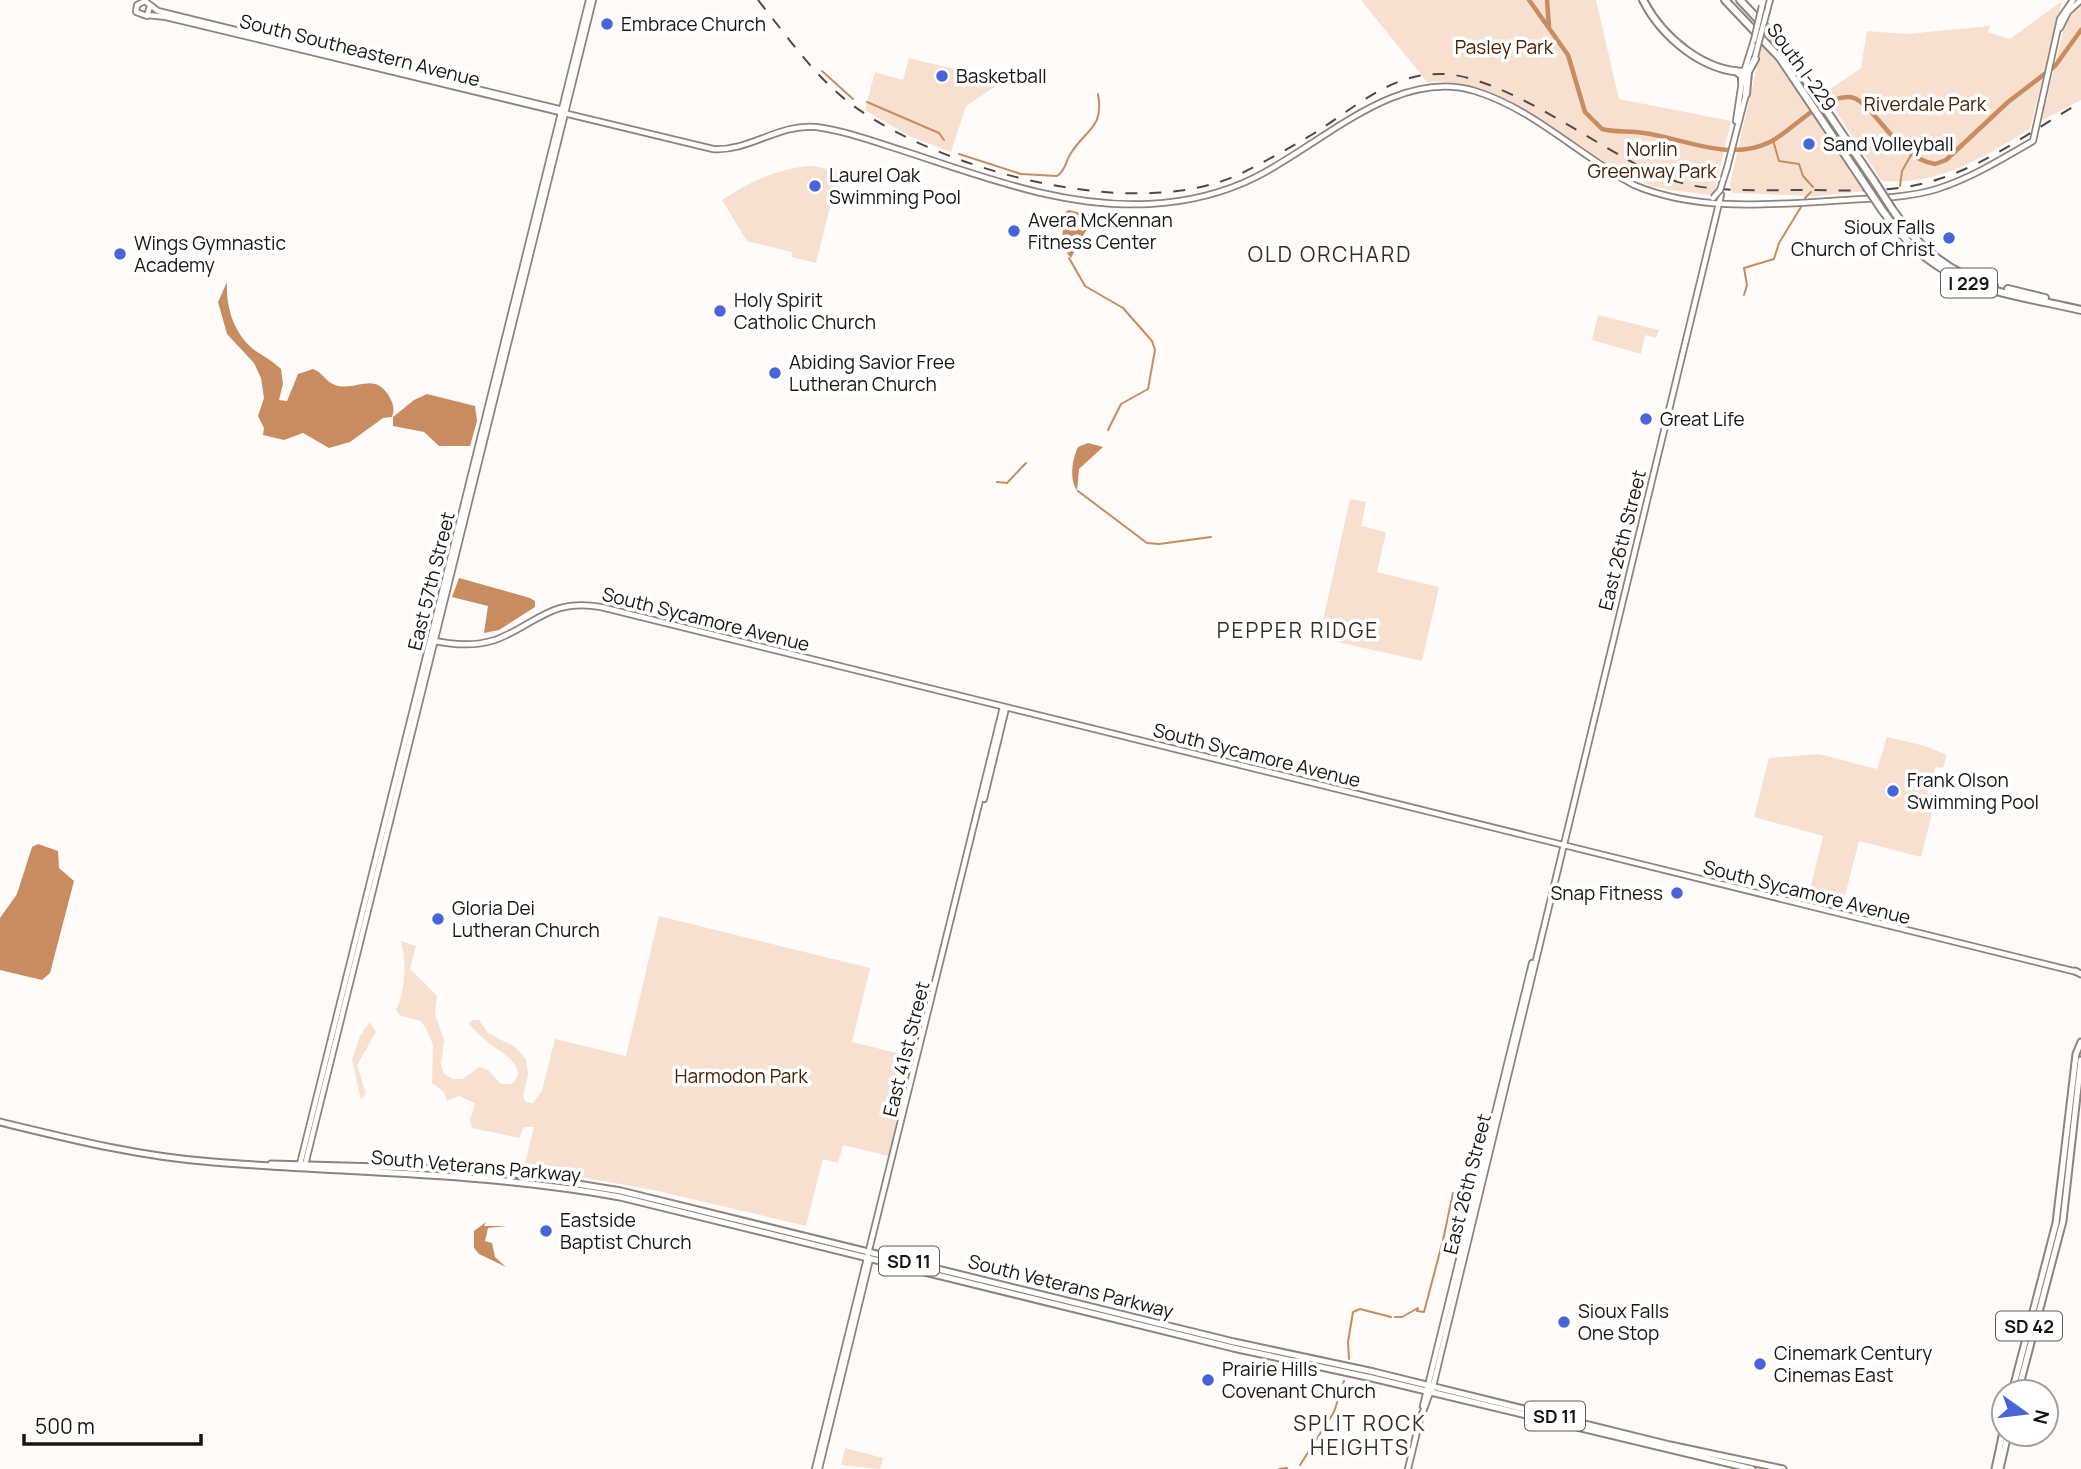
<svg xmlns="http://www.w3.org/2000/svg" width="2081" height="1469" font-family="Manrope,sans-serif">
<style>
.green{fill:#f7e0d0}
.water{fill:#c88c60}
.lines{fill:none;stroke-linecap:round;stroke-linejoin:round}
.stream{stroke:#c88c60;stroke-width:2}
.river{stroke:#c88c60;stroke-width:4.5}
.secondary-casing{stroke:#8f837b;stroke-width:8}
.primary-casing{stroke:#8f837b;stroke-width:9}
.trunk-casing{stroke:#8f837b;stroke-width:9}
.motorway-casing{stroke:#8f837b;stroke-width:10}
.secondary{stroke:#fff;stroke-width:4.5}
.primary{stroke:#fff;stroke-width:5}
.trunk{stroke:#fff;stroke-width:5}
.motorway{stroke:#fff;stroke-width:6}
.rail{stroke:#4d4947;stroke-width:2;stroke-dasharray:12 12;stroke-linecap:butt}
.secondary-bridge-casing{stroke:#8f837b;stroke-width:8;stroke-linecap:butt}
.motorway-bridge-casing{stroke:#8f837b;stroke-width:10;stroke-linecap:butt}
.secondary-bridge{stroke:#fff;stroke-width:4.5}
.motorway-bridge{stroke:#fff;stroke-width:6}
.poi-dot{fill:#4964d8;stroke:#fff;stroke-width:2.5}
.labels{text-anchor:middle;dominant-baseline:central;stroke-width:7;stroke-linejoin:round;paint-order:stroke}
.shield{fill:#fff;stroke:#5e5b59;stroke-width:2}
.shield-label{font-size:18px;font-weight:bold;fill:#191512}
.poi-label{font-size:19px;fill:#191512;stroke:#fff;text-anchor:start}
.park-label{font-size:19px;fill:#472100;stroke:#fff}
.street-label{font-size:19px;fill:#191512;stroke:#fff}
.neighbourhood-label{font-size:21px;letter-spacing:2px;fill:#362c25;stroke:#fff}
</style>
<rect width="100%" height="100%" fill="#fefbf9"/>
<!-- green -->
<path class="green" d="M1361 0H1596L1619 99 1731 121 1714 193 1709 195C1688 191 1661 191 1641 182 1568 153 1513 75 1427 82Z
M2062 1 2030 129C1983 157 1939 186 1882 181L1824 93 1861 68 1867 31 1907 34 1990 26 1988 32 2010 39Z
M2081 3V100L2041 121 2065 23Z
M1762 45 1792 82 1867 191 1815 196 1732 193 1730 184Z
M909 58 987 77 996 86 966 106 951 152 909 136 865 110 875 72 903 80Z
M815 166 839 172 816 263 792 257V252L747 241 722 200C747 183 785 165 815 166Z
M1598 315 1659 330 1656 338 1645 335 1641 354 1592 340Z
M1350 499 1366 502 1361 526 1386 532 1377 572 1439 587 1422 661 1319 638Z
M1887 737 1925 746 1947 755 1943 768 1935 767 1927 798 1935 802 1921 857 1859 841 1840 915 1806 906 1823 836 1754 817 1769 758 1819 754 1877 769Z
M659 916 870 968 852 1042 913 1057 889 1156 843 1145 838 1163 823 1159 806 1226 654 1190 524 1167 534 1127H524L519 1138 472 1128 470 1120 475 1103 459 1096 447 1101 444 1092 432 1083 433 1045 426 1028 421 1021 401 1016 396 1010C405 991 407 963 401 941L416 946 410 969 437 996 435 1014 444 1040 441 1064 444 1074 453 1079H462L480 1067 488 1070 501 1084H511C533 1067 496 1050 485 1040 479 1035 474 1029 469 1024L472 1020H479L488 1033 515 1047 526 1059 528 1074 523 1097 526 1102 533 1103 542 1091 555 1039 626 1056Z
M370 1022 376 1032 357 1065 366 1094 361 1099 352 1060 360 1036Z
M845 1448 883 1458 880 1469 841 1465Z"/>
<!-- water -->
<path class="water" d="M1069 210 1094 216 1071 258 1061 246 1065 212Z
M227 282C226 307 233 332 253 349 263 356 273 361 281 369L283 384 279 400 287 401 298 374 313 369C322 372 326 382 335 385 357 392 373 371 389 396 393 403 395 409 392 417L383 418 350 442 329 448 303 433 284 440 263 435 264 428 258 416 264 398 261 378 254 363 227 334 218 302Z
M427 394 475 406 477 421 470 446H439L424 432 393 426V417L414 400Z
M1088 443 1103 447 1079 469 1077 491C1069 479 1072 460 1078 447Z
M459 578 530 598 535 601V607L499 630 484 633 488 606 452 597Z
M38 844 58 851 59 868 74 881 50 973 42 980 0 970V918L17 894 32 847Z
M486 1222 484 1226H507L488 1228 485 1241 492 1243 495 1257 506 1267 479 1254 474 1248V1231Z"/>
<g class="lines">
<!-- stream -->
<path class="stream" d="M822 71 853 99
M867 102 939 133 944 140
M1773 140 1779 161 1799 164 1803 176 1813 187
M959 154 1021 174 1057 176C1066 170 1065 162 1071 153 1087 128 1104 128 1098 94
M1900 186 1902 171 1911 155
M1805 198 1811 192
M1069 258 1085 286 1123 308 1152 341 1155 350 1148 389 1121 404 1108 430
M1744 295 1747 285 1744 268 1774 259 1779 243 1801 207
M997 482 1007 483 1026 463
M1078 491 1147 543 1159 544 1211 537
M1443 1240 1453 1193
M1395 1317H1402L1418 1308 1417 1311 1424 1312 1442 1244
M1349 1359 1348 1342 1353 1312 1360 1309 1391 1317
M1300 1465 1334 1412 1344 1381
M1279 1469 1287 1468"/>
<!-- river -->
<path class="river" d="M1529 0 1568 55 1585 112 1602 129C1616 133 1630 130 1644 133 1685 139 1730 162 1770 142 1795 129 1819 97 1849 97 1871 97 1895 158 1935 164L1946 160 2008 102 2055 66 2081 30
M1547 0 1549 27"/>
<defs>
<path id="secondary" d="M150 6 147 16 136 12 137 5 145 1 158 11 563 110
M1767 11 1770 0
M147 15 166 17 713 149C748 152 780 123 816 127 847 131 878 143 907 152 986 178 1065 208 1149 204 1187 202 1222 194 1256 177 1322 144 1397 67 1475 91 1534 109 1581 157 1634 185 1700 213 1777 204 1847 200 1877 198 1907 198 1937 189 1971 178 2002 159 2033 141L2060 19 2073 0
M2060 28 2068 12 2081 0
M1754 61 1758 45
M1744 72 1754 40
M1736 121 1742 81
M1727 168 1746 94
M431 640C452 645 473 647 495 640 536 625 549 598 601 607L2077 972
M984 799 1006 708
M305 1165 593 0
M299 1168 589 0
M1423 1406 1532 963
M1421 1417 1434 1382 1721 195
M815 1469 1003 707
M819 1469 870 1259
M1408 1469 1421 1415"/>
<path id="primary" d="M2075 971 2081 974
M2012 1392 2056 1223 2076 1054 2081 1042
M2018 1392 2063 1221 2081 1060
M1995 1469 2004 1427
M2000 1469 2008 1434"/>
<path id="trunk" d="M0 1122C70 1139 141 1157 213 1162 348 1173 486 1172 620 1197L1233 1348 1372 1378 1752 1469
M271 1164 490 1170 621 1191 1234 1342 1374 1372 1670 1445 1783 1469"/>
<path id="motorway" d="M1643 0C1662 37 1704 73 1748 72
M1725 0 1780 58 1862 180
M1740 0 1782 45 1874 181
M1736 71 1742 76V82
M1746 94 1748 72 1755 59
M1892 209C1918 247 1949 274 1994 286
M1882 210C1937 289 1994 290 2081 310
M2008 289 2045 298"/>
</defs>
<!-- secondary casing -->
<use href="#secondary" class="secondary-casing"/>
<!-- primary casing -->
<use href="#primary" class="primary-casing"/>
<!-- trunk casing -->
<use href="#trunk" class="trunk-casing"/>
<!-- motorway casing -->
<use href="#motorway" class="motorway-casing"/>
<!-- secondary -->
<use href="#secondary" class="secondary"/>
<!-- primary -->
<use href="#primary" class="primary"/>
<!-- trunk -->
<use href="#trunk" class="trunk"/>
<!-- motorway -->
<use href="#motorway" class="motorway"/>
<!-- rail -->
<path class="rail" d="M758 0C787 36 814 76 851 104 941 171 1137 224 1242 173 1266 161 1290 148 1313 134 1355 108 1391 72 1444 74 1496 76 1576 131 1623 157 1644 169 1666 180 1690 185 1726 192 1764 190 1800 190 1846 190 1895 194 1939 179 1989 163 2035 129 2081 102"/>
<defs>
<path id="secondary-bridge" d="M1754 40 1762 6
M1758 45 1767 11
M1713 198 1720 190 1727 168"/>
<path id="motorway-bridge" d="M1862 180 1882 210
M1874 181 1892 209"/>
</defs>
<!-- secondary-bridge casing -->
<use href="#secondary-bridge" class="secondary-bridge-casing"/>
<!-- motorway-bridge casing -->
<use href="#motorway-bridge" class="motorway-bridge-casing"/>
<!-- secondary-bridge -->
<use href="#secondary-bridge" class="secondary-bridge"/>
<!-- motorway-bridge -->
<use href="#motorway-bridge" class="motorway-bridge"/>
</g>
<!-- markers -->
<g class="poi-dot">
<circle cx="607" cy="24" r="7"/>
<circle cx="942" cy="76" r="7"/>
<circle cx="1809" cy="144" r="7"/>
<circle cx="815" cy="186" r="7"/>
<circle cx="1014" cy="231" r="7"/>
<circle cx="1949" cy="238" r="7"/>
<circle cx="120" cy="254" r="7"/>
<circle cx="720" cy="311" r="7"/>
<circle cx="775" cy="373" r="7"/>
<circle cx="1646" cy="419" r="7"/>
<circle cx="1893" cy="791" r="7"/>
<circle cx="1677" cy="893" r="7"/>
<circle cx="438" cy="919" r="7"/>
<circle cx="546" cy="1231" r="7"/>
<circle cx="1564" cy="1322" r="7"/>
<circle cx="1760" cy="1364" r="7"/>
<circle cx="1208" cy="1380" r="7"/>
</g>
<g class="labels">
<!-- shield labels -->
<g class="shield">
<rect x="1941" y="268.5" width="56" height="29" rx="5"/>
<rect x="879" y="1246.5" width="60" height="29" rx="5"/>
<rect x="1996" y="1311.5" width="66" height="29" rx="5"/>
<rect x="1525" y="1401.5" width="60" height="29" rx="5"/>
</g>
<g class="shield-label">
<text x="1969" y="283">I 229</text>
<text x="909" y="1261">SD 11</text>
<text x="2029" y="1326">SD 42</text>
<text x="1555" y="1416">SD 11</text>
</g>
<!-- poi labels -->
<g class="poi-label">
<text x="621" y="24">Embrace Church</text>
<text x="956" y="76">Basketball</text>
<text x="1823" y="144">Sand Volleyball</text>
<text x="829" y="175">Laurel Oak<tspan x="829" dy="22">Swimming Pool</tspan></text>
<text x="1028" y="220">Avera McKennan<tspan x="1028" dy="22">Fitness Center</tspan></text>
<text x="1935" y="227" text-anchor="end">Sioux Falls<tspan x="1935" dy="22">Church of Christ</tspan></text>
<text x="134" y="243">Wings Gymnastic<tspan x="134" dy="22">Academy</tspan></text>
<text x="734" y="300">Holy Spirit<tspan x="734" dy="22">Catholic Church</tspan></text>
<text x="789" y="362">Abiding Savior Free<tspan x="789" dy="22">Lutheran Church</tspan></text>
<text x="1660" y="419">Great Life</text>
<text x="1907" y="780">Frank Olson<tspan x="1907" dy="22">Swimming Pool</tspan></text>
<text x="1663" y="893" text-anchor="end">Snap Fitness</text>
<text x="452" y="908">Gloria Dei<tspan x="452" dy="22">Lutheran Church</tspan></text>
<text x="560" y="1220">Eastside<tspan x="560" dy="22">Baptist Church</tspan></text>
<text x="1578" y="1311">Sioux Falls<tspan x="1578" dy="22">One Stop</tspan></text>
<text x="1774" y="1353">Cinemark Century<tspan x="1774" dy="22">Cinemas East</tspan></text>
<text x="1222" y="1369">Prairie Hills<tspan x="1222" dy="22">Covenant Church</tspan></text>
</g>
<!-- park labels -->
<g class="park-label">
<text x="1504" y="47">Pasley Park</text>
<text x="1925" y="104">Riverdale Park</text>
<text x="1652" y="149">Norlin<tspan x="1652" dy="22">Greenway Park</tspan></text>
<text x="741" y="1076">Harmodon Park</text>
</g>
<!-- street labels -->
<g class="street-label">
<text transform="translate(360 50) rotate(14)">South Southeastern Avenue</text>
<text transform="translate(1802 67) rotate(54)">South I-229</text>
<text transform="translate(1622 540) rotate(-76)">East 26th Street</text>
<text transform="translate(431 581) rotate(-76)">East 57th Street</text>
<text transform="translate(706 619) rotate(14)">South Sycamore Avenue</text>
<text transform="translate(1257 755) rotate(14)">South Sycamore Avenue</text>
<text transform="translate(1807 892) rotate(14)">South Sycamore Avenue</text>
<text transform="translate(906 1049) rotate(-76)">East 41st Street</text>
<text transform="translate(476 1166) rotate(5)">South Veterans Parkway</text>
<text transform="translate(1467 1184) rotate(-76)">East 26th Street</text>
<text transform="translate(1071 1286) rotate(14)">South Veterans Parkway</text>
</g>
<!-- neighbourhood labels -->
<g class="neighbourhood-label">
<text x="1330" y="254">OLD ORCHARD</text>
<text x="1298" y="630">PEPPER RIDGE</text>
<text x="1360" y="1423">SPLIT ROCK<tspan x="1360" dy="24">HEIGHTS</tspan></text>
</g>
</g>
<!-- north arrow -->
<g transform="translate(2025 1413) rotate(104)"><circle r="33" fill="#ffffff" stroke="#a3a1a0" stroke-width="2"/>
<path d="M0-5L12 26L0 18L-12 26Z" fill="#4964d8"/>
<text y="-10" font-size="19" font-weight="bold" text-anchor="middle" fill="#191512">N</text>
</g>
<!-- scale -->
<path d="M24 1434v10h177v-10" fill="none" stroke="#191512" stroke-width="3.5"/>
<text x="35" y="1434" font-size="21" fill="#191512" stroke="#ffffff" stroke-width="5" paint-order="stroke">500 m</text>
</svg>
